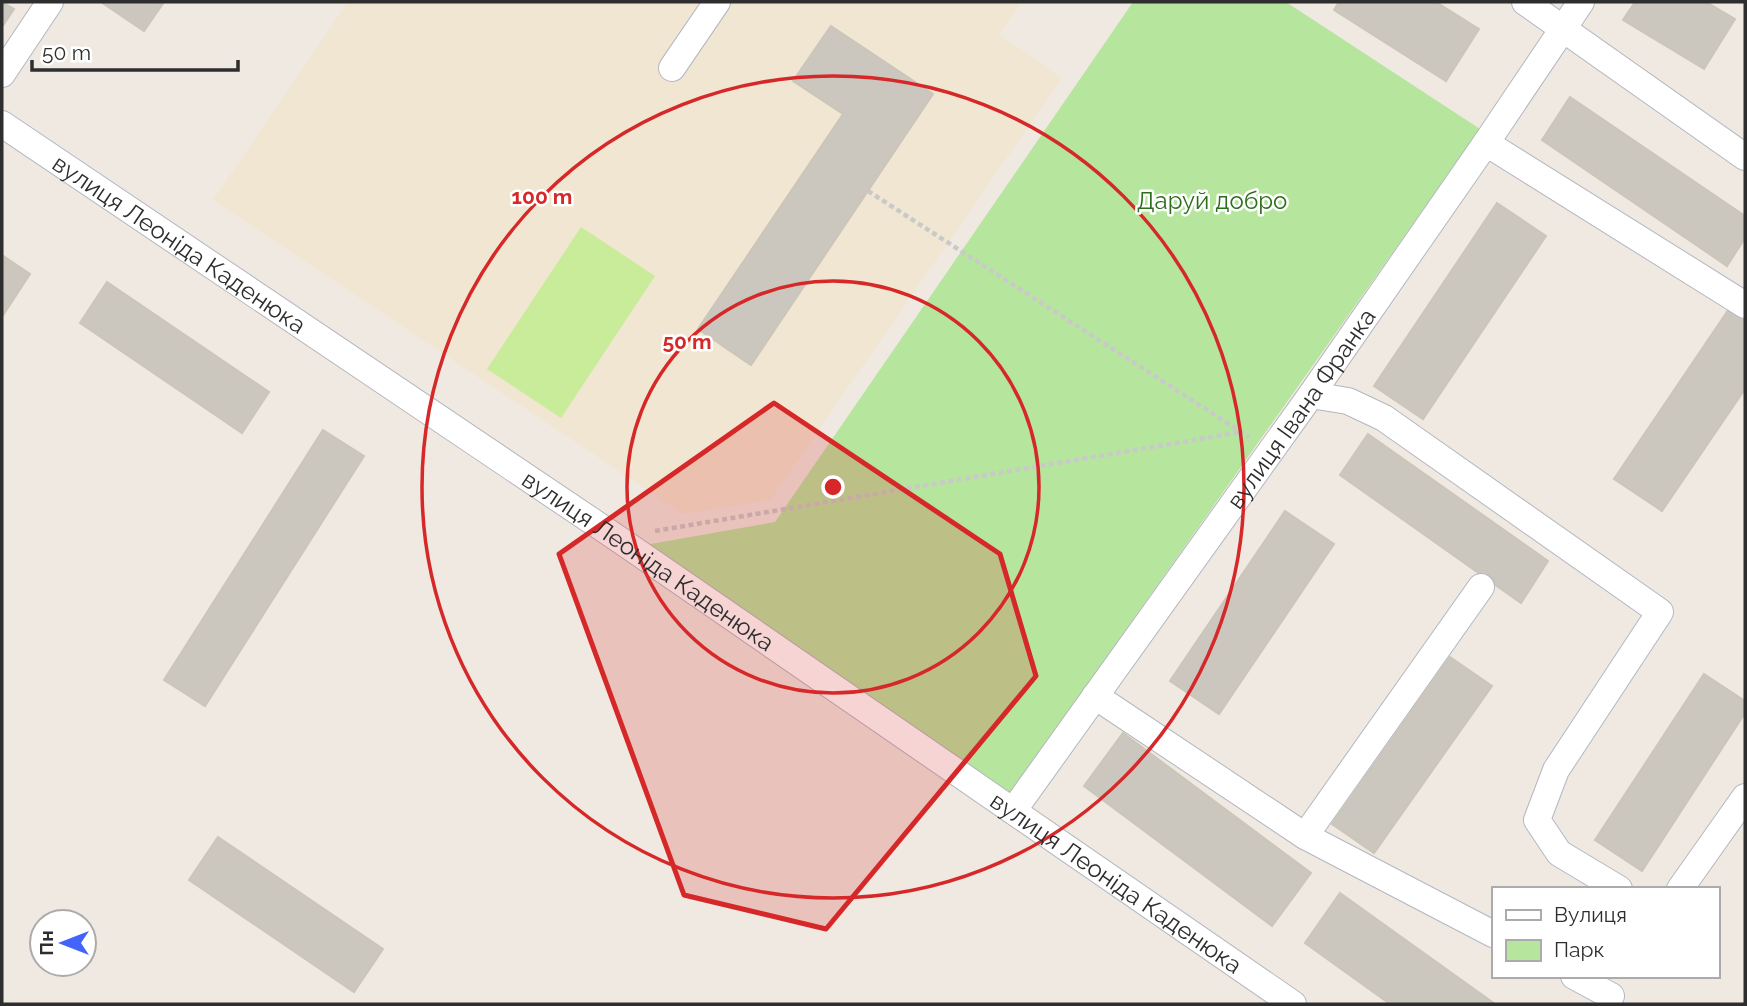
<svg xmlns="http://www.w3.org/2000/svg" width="1747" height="1006" font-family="Raleway,sans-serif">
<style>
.education{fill:#f0e6d1}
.green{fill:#b6e59e}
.pitch{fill:#c9ec9a}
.building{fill:#cbc7bf;stroke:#cbc5ba;stroke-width:2}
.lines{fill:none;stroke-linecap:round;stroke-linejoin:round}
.minor-casing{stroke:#b4b7c1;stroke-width:28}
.path{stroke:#c9c9c9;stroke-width:4.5;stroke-dasharray:5 3.5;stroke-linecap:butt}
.minor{stroke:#fff;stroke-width:26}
.marked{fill:#d62828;fill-opacity:0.2;stroke:#d62828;stroke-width:5;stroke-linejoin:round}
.ring{fill:none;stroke:#d62828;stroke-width:3.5}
.labels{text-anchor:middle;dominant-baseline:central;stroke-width:5;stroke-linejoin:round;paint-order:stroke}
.park-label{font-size:24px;fill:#2c6e1b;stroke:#fff}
.street-label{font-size:24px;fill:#2e2e2e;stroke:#fff}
.centre{fill:#d62828;stroke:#fff;stroke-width:3.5}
.ring-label{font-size:21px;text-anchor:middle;font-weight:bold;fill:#d62828;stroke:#fff;stroke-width:5;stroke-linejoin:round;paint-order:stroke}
</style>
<rect width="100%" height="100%" fill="#efe9e1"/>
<!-- education -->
<path class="education" d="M348 2H1021L999 35 1062 78 770 500 683 514 213 200Z"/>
<!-- green -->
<path class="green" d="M1133 2H1286L1480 129 1009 795 645 545 775 522Z"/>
<!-- pitch -->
<path class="pitch" d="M581 227 655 276 561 418 487 369Z"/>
<!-- building -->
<path class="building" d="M2 2 14 9 2 27Z
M101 2H164L144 31Z
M1339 2H1436L1479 29 1446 81 1334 10Z
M1635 2H1706L1735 19 1704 69 1623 20Z
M831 26 933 94 751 365 698 329 843 114 793 81Z
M1570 97 1745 216V238L1727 266 1542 140Z
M1497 203 1546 236 1423 419 1374 386Z
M2 255 30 274 2 317Z
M107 282 269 392 242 433 80 323Z
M1729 309 1745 320V389L1662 511 1614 479Z
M323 430 364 456 205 706 164 680Z
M1368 434 1548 561 1521 603 1340 475Z
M1285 511 1334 544 1219 714 1170 681Z
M1450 657 1492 686 1374 853 1332 824Z
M1704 674 1745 701V713L1642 871 1595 840Z
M1123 733 1311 873 1272 926 1084 786Z
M218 837 383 949 354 992 189 880Z
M1340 893 1495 1004H1390L1305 943Z"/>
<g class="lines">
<defs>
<g id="minor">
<path d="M1525 2 1745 157"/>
<path d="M672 68 717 2"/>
<path d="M2 74 50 2"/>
<path id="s1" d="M2 124 617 538 1293 1004"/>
<path d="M1486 143 1745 305"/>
<path d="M1311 395 1348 401 1384 418 1660 612 1556 770 1537 820 1559 853 1619 889"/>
<path d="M1095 696 1305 836 1493 934"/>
<path id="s2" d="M1013 811 1311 395 1486 143 1581 2"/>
<path d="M1305 836 1481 587"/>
<path d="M1680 889 1745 797"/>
<path d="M1574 976 1611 996"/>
</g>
</defs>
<!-- minor casing -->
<use href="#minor" class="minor-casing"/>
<!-- path -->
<path class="path" d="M868 191 1249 437
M655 531 1241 432"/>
<!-- minor -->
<use href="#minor" class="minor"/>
</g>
<!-- marked area -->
<path class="marked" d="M774 403 1000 554 1036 676 826 929 684 895 559 554Z"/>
<!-- distance rings -->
<g class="ring">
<circle cx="833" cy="487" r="206"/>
<circle cx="833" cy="487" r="411"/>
</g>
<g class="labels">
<!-- park labels -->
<g class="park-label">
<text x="1212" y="200">Даруй добро</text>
</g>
<!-- street labels -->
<g class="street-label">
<text stroke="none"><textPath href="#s1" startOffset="214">вулиця Леоніда Каденюка</textPath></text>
<text stroke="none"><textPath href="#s2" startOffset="495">вулиця Івана Франка</textPath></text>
<text stroke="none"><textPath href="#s1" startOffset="780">вулиця Леоніда Каденюка</textPath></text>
<text stroke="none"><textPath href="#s1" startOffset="1348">вулиця Леоніда Каденюка</textPath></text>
</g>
</g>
<circle cx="833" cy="487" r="10" class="centre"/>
<g class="ring-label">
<text x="542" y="204">100 m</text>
<text x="687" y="349">50 m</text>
</g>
<!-- border -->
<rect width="1747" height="1006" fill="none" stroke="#2e2e2e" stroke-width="7"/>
<!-- legend -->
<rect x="1492" y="887" width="228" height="91" fill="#ffffff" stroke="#ababab" stroke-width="2"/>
<rect x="1506" y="910" width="35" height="10" fill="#ffffff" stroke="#ababab" stroke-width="2"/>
<text x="1554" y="922" font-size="21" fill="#2e2e2e">Вулиця</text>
<rect x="1506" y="940" width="35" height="21" fill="#b6e59e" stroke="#ababab" stroke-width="2"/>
<text x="1554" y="957" font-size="21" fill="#2e2e2e">Парк</text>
<!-- north arrow -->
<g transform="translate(63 943) rotate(270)"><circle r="33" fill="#ffffff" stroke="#ababab" stroke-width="2"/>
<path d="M0-5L12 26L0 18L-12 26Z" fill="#4264fb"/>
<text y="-10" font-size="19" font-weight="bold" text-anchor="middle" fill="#2e2e2e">Пн</text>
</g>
<!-- scale -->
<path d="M32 60v10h206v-10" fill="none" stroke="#2e2e2e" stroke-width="3.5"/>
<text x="42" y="60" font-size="21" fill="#2e2e2e" stroke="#ffffff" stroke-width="5" paint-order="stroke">50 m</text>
</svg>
